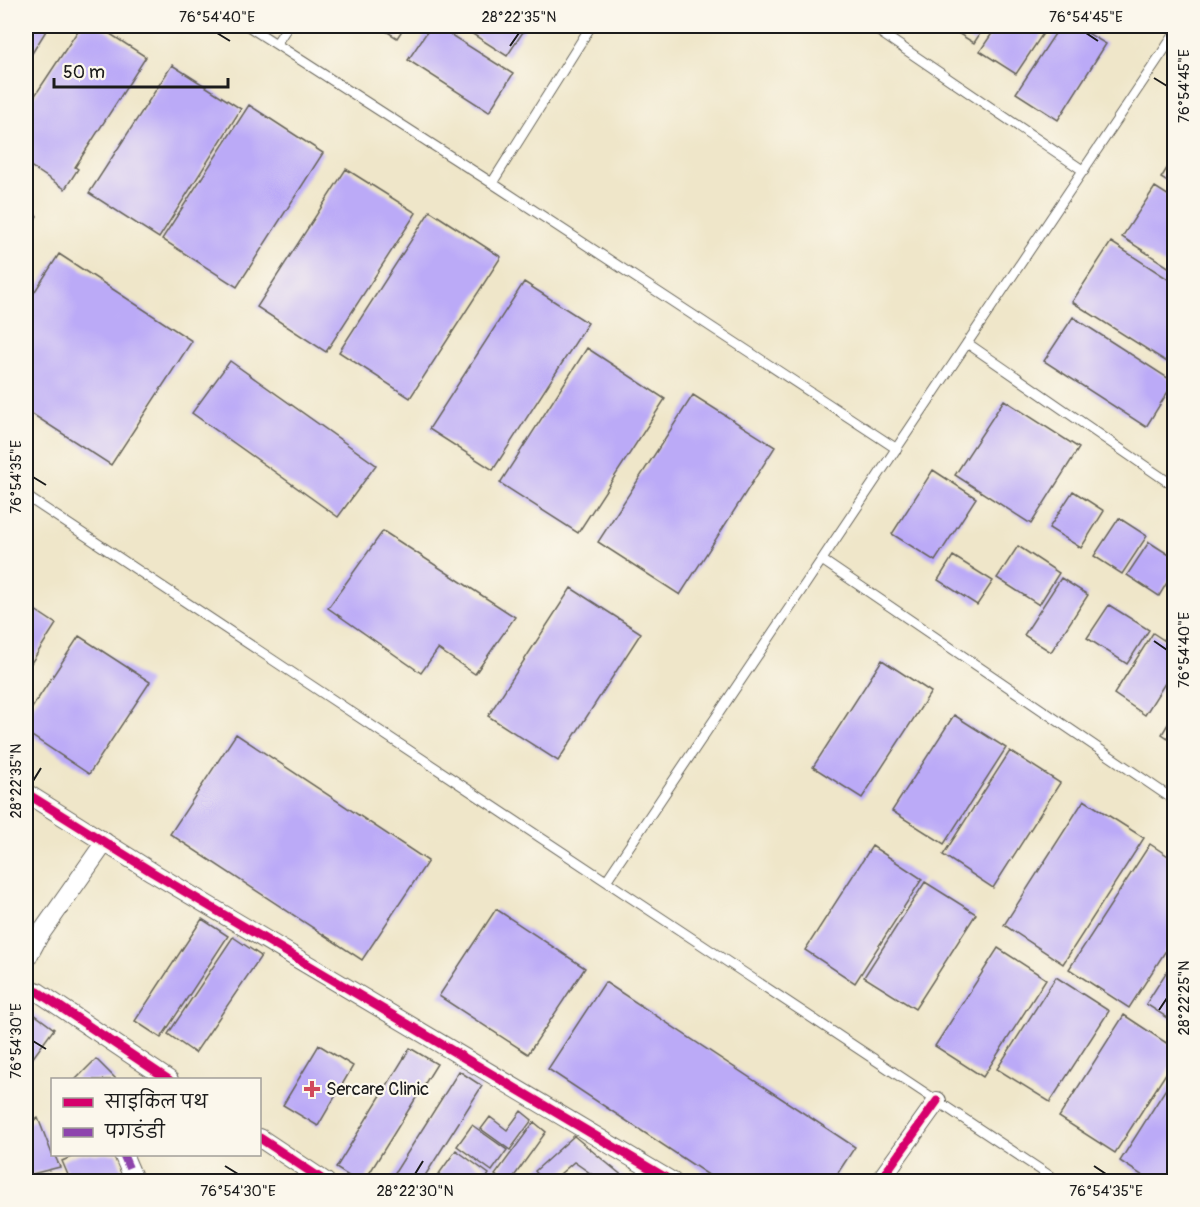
<svg xmlns="http://www.w3.org/2000/svg" width="1200" height="1207" font-family="Pangolin,'Playpen Sans Deva',sans-serif">
<style>
.building{fill:#bbaaf7}
.lines{fill:none;stroke-linecap:round;stroke-linejoin:round}
.service-casing{stroke:#666359;stroke-width:11}
.minor-casing{stroke:#666359;stroke-width:20}
.service{stroke:#fff;stroke-width:9}
.minor{stroke:#fff;stroke-width:18}
.quiet{stroke:#8e44ad;stroke-width:8;stroke-dasharray:15 8;stroke-linecap:butt}
.cycleway-casing{stroke:#fbf7ec;stroke-width:13}
.cycleway{stroke:#d6006c;stroke-width:9}
.ticks{fill:none;stroke:#1c1c1c;stroke-width:2}
.poi-dot{fill:#d1495b;stroke:#fbf7ec;stroke-width:2}
.labels{text-anchor:middle;dominant-baseline:central;stroke-width:4.5;stroke-linejoin:round;paint-order:stroke}
.poi-label{font-size:18px;fill:#1c1c1c;stroke:#fbf7ec;text-anchor:start}
.neatline{fill:none;stroke:#1c1c1c;stroke-width:2}
.ticks-label{font-size:15px;text-anchor:middle;fill:#1c1c1c}
</style>
<rect width="100%" height="100%" fill="#fbf7ec"/>
<filter id="ink" filterUnits="userSpaceOnUse"><feTurbulence type="fractalNoise" baseFrequency=".0167" numOctaves="2"/><feDisplacementMap in="SourceGraphic" scale="12" xChannelSelector="R" yChannelSelector="G"/><feConvolveMatrix kernelMatrix="1 2 1 2 8 2 1 2 1" color-interpolation-filters="sRGB"/></filter>
<filter id="wash" filterUnits="userSpaceOnUse"><feTurbulence type="fractalNoise" baseFrequency=".008" numOctaves="4" result="noise"/><feDisplacementMap in="SourceGraphic" scale="24" xChannelSelector="R" yChannelSelector="G"/><feGaussianBlur stdDeviation="1.35" result="paint"/><feColorMatrix in="noise" values="0 0 0 0 0 0 0 0 0 0 0 0 0 0 0 0 0 1.4 0 .05"/><feComposite in="paint" operator="in"/></filter>
<g filter="url(#wash)">
<rect width="100%" height="100%" fill="#efe6c9"/>
<g id="blocks">
<!-- building -->
<path class="building" d="M26 26H49L26 63Z
M81 26H98L146 57 75 167 78 169 65 189 26 163V109Z
M378 26H405L397 38Z
M431 26H437L513 74 489 112 408 60Z
M460 26H527L507 56Z
M946 26H985L974 43Z
M997 26H1048L1016 74 980 51Z
M1060 26H1076L1106 44 1058 120 1016 93Z
M172 65 241 109 159 238 89 193Z
M249 105 323 153 237 287 162 239Z
M1174 157V186L1161 178Z
M346 169 416 213 326 352 257 307Z
M1155 187 1174 199V267L1173 270 1122 237Z
M26 209 37 216 26 233Z
M430 211 501 257 410 398 339 352Z
M1111 242 1174 283V351L1167 362 1072 302Z
M59 254 192 341 111 465 26 410V305Z
M524 282 588 323 493 470 429 429Z
M1073 317 1174 382 1146 427 1044 361Z
M587 348 665 399 578 533 500 483Z
M230 361 376 465 338 517 192 413Z
M693 395 775 447 680 595 598 542Z
M1004 400 1079 448 1031 524 955 475Z
M933 470 976 498 935 561 892 534Z
M1073 491 1104 511 1081 548 1049 528Z
M1119 518 1147 536 1122 574 1094 556Z
M383 531 515 617 475 674 438 649 421 673 328 608Z
M1149 542 1174 558V571L1159 596 1127 575Z
M1018 546 1059 573 1039 605 997 578Z
M953 556 993 581 977 605 938 580Z
M1061 578 1088 595 1051 652 1024 635Z
M571 588 641 633 558 761 488 716Z
M26 604 56 624 26 671Z
M1109 605 1149 630 1127 664 1087 638Z
M1153 633 1174 647V669L1145 715 1114 694Z
M79 636 150 682 89 774 26 732V717Z
M882 660 931 692 862 798 813 767Z
M1174 714V742L1162 734Z
M954 715 1006 748 944 844 892 811Z
M236 734 428 861 362 960 170 834Z
M1010 751 1060 783 993 888 943 855Z
M1084 800 1144 838 1063 964 1004 925Z
M1150 844 1174 860V938L1129 1008 1069 969Z
M872 846 922 879 855 983 805 950Z
M925 882 976 914 915 1009 864 977Z
M496 909 585 968 528 1054 439 996Z
M202 919 228 936 161 1038 135 1021Z
M233 937 261 956 195 1053 168 1034Z
M998 948 1046 979 983 1077 935 1046Z
M1174 960V1022L1146 1004Z
M1056 977 1109 1011 1050 1102 997 1069Z
M605 982 855 1147 832 1182H719L548 1069Z
M26 1008 54 1029 32 1059 26 1055Z
M1124 1015 1174 1048V1061L1115 1153 1059 1117Z
M319 1045 353 1066 318 1126 283 1105Z
M410 1048 437 1064 364 1182H358L336 1168Z
M96 1059 117 1080H75Z
M459 1071 482 1086 421 1182H389Z
M1174 1076V1182H1152L1120 1161Z
M521 1111 532 1120 510 1150 481 1129 490 1117 507 1130Z
M38 1118 52 1154H54L60 1167 28 1175 26 1169V1124Z
M534 1122 546 1132 510 1182H504L495 1175Z
M472 1125 507 1150 492 1171 457 1146Z
M574 1136 630 1182H603L574 1162 560 1174 567 1182H544L535 1171Z
M456 1150 489 1174 484 1182H433Z
M78 1154H116L127 1182H71L62 1161Z"/>
</g>
</g>
<g filter="url(#ink)">
<use href="#blocks" fill-opacity="0" stroke="#666359" stroke-width="1.5"/>
<g class="lines">
<defs>
<path id="service" d="M248 26 492 183 897 449
M871 26 1084 171
M276 44 288 26
M492 183 591 26
M967 343 1174 486
M26 496 1059 1182
M822 560 1174 800
M606 881 1174 35"/>
<path id="minor" d="M26 793 152 872 673 1182
M26 960 39 936 105 842
M26 991 29 989 38 992 169 1080
M260 1138 326 1182
M123 1154 135 1182
M879 1182 937 1101"/>
</defs>
<!-- service casing -->
<use href="#service" class="service-casing"/>
<!-- minor casing -->
<use href="#minor" class="minor-casing"/>
<!-- service -->
<use href="#service" class="service"/>
<!-- minor -->
<use href="#minor" class="minor"/>
<!-- quiet -->
<path class="quiet" d="M123 1154 135 1182"/>
<defs>
<path id="cycleway" d="M26 793 152 872 673 1182
M26 991 29 989 38 992 169 1080
M260 1138 326 1182
M879 1182 937 1101"/>
</defs>
<!-- cycleway casing -->
<use href="#cycleway" class="cycleway-casing"/>
<!-- cycleway -->
<use href="#cycleway" class="cycleway"/>
</g>
</g>
<!-- ticks -->
<path class="ticks" d="M217 33 230 41M1086 33 1098 41M510 46 519 33M1154 78 1167 86M33 477 46 485M1154 641 1167 650M33 781 41 768M1159 1010 1167 998M33 1041 46 1049M225 1166 238 1174M1094 1166 1106 1174M415 1174 423 1161"/>
<!-- markers -->
<path class="poi-dot" d="M309 1080h6v6h6v6h-6v6h-6v-6h-6v-6h6z"/>
<g class="labels">
<!-- poi labels -->
<g class="poi-label">
<text x="326" y="1089">Sercare Clinic</text>
</g>
</g>
<!-- margin -->
<rect width="1200" height="1207" fill="none" stroke="#fbf7ec" stroke-width="66"/>
<!-- legend -->
<rect x="51" y="1078" width="210" height="78" fill="#fbf7ec" stroke="#a29f99" stroke-width="1.5"/>
<rect x="63" y="1098" width="30" height="9" fill="#d6006c" stroke="#a29f99" stroke-width="1.5"/>
<text x="105" y="1108" font-size="18" fill="#1c1c1c">साइकिल पथ</text>
<rect x="63" y="1128" width="30" height="9" fill="#8e44ad" stroke="#a29f99" stroke-width="1.5"/>
<text x="105" y="1138" font-size="18" fill="#1c1c1c">पगडंडी</text>
<!-- scale -->
<path d="M54 78v9h174v-9" fill="none" stroke="#1c1c1c" stroke-width="3"/>
<text x="63" y="78" font-size="18" fill="#1c1c1c" stroke="#fbf7ec" stroke-width="4.5" paint-order="stroke">50 m</text>
<rect x="33" y="33" width="1134" height="1141" class="neatline"/>
<g class="ticks-label">
<text x="217" y="22">76°54'40"E</text>
<text x="519" y="22">28°22'35"N</text>
<text x="1086" y="22">76°54'45"E</text>
<text transform="translate(1184 86) rotate(-90)" y="5">76°54'45"E</text>
<text transform="translate(16 477) rotate(-90)" y="5">76°54'35"E</text>
<text transform="translate(1184 650) rotate(-90)" y="5">76°54'40"E</text>
<text transform="translate(16 781) rotate(-90)" y="5">28°22'35"N</text>
<text transform="translate(1184 998) rotate(-90)" y="5">28°22'25"N</text>
<text transform="translate(16 1041) rotate(-90)" y="5">76°54'30"E</text>
<text x="238" y="1196">76°54'30"E</text>
<text x="415" y="1196">28°22'30"N</text>
<text x="1106" y="1196">76°54'35"E</text>
</g>
</svg>
